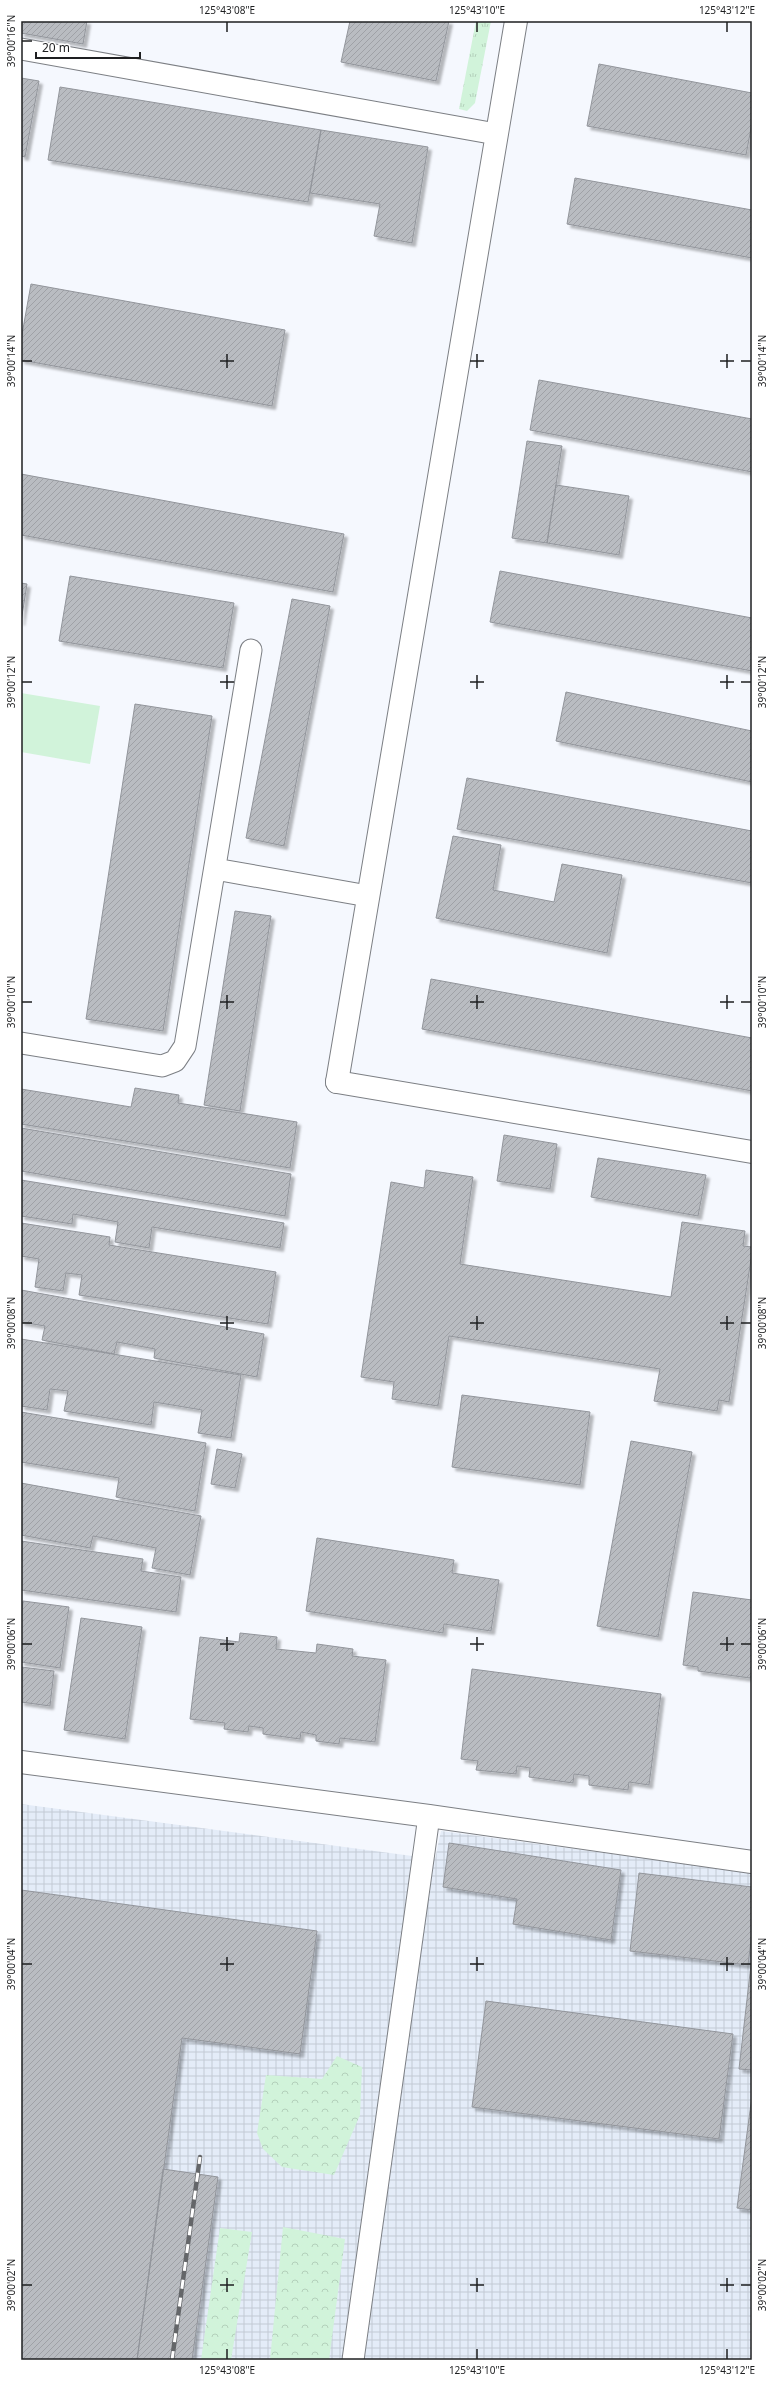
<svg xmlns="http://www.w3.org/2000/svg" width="773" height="2381" font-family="'Noto Sans',sans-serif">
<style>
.industrial{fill:url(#industrial-grid)}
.grass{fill:url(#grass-tufts)}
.forest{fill:url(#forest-crowns)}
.pitch{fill:#d1f3da}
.building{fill:url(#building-hatch);stroke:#92959b;filter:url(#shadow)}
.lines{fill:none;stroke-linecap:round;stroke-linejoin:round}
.service-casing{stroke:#7c7f84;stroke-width:23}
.minor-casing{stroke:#7c7f84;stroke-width:24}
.tertiary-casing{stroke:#7c7f84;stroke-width:24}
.service{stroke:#fff;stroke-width:21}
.minor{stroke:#fff;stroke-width:22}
.tertiary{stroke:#fff;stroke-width:22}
.rail-casing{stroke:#646669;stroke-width:4.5}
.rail{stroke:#fff;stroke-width:3;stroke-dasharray:9;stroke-linecap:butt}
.ticks{fill:none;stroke:#1e1f21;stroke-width:1.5}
.neatline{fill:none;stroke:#1e1f21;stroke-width:1.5}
.ticks-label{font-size:10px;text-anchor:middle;fill:#1e1f21}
</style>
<defs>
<pattern id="industrial-grid" width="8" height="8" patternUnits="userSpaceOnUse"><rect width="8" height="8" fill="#e4ecf8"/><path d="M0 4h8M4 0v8" fill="none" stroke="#c3cad4"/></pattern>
<pattern id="grass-tufts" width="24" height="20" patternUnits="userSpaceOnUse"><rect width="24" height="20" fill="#d1f3da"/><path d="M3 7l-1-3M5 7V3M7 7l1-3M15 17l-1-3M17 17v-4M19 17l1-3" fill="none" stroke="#b3d0bb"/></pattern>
<pattern id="forest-crowns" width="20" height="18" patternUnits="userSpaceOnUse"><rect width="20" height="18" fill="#d1f3da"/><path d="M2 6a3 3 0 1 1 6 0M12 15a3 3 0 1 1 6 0" fill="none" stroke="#b3d0bb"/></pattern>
<pattern id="building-hatch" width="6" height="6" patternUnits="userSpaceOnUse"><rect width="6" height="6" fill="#b9bcc1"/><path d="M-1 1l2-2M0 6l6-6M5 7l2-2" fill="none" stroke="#9fa1a6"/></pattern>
<filter id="shadow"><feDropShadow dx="3.5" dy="3.5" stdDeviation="1" flood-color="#0004"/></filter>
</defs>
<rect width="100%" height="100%" fill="#f5f8fe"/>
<!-- industrial -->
<path class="industrial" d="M21 1804 435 1859 441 1831 752 1873V2360H21Z"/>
<!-- grass -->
<path class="grass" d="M476 21H491L475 103 467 111 459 109Z"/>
<!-- forest -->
<path class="forest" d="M337 2056 362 2067 360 2115 334 2175 282 2167 263 2149 257 2133 266 2075 322 2079Z
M283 2227 345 2239 329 2360H270Z
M220 2228 252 2232 231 2360H201Z"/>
<!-- pitch -->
<path class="pitch" d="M21 693 100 706 90 764 21 752Z"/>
<!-- building -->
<path class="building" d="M21 21H87L83 44 21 33Z
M350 21H449L436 81 341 62Z
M599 64 752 93V123L746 155 587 126Z
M21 78 39 81 25 157 21 156Z
M60 87 321 130 308 202 48 160Z
M321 130 428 147 412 243 374 236 380 204 310 193Z
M575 178 752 210V258L567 224Z
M31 284 285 330 272 406 21 360V340Z
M539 380 752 419V472L530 430Z
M527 441 562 446 547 543 512 538Z
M21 474 344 534 333 592 21 535Z
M556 485 629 496 619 555 547 543Z
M500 571 752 618V671L490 622Z
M70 576 234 603 223 668 59 641Z
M21 583 27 584 21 622Z
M292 599 330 606 284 846 246 838Z
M566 692 752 731V782L556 741Z
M135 704 212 716 163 1031 86 1019Z
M467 778 752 831V883L457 829Z
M453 836 501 845 493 890 554 902 562 864 622 875 607 953 436 918Z
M235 911 271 916 240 1111 204 1105Z
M431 979 752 1038V1091L422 1029Z
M135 1088 179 1095 178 1103 297 1122 290 1168 21 1124V1089L131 1107Z
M21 1128 291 1174 285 1216 21 1171Z
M504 1135 557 1144 550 1189 497 1181Z
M598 1158 706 1175 698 1216 591 1197Z
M426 1170 473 1177 460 1264 671 1297 682 1222 745 1231 743 1246 752 1247V1253L729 1402 719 1400 717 1411 654 1401 660 1369 449 1336 438 1406 392 1399 394 1382 361 1377 391 1182 424 1188Z
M21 1180 284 1223 280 1248 152 1227 149 1248 115 1242 118 1222 73 1214 72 1224 21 1216Z
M21 1223 110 1237 109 1245 276 1272 268 1324 79 1295 82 1275 66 1273 63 1291 35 1287 39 1259 21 1256Z
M21 1290 264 1334 257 1377 154 1358 155 1349 117 1342 114 1354 42 1340 45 1326 21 1322Z
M21 1339 241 1375 231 1438 198 1433 202 1410 154 1402 151 1425 64 1411 68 1391 50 1389 47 1410 21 1406Z
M462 1395 590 1412 580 1485 452 1467Z
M21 1412 206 1443 195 1511 116 1497 119 1478 21 1462Z
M631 1441 692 1452 658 1637 597 1626Z
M217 1449 242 1454 235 1488 211 1484Z
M21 1483 201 1516 190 1575 152 1568 156 1548 93 1536 90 1548 21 1535Z
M317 1538 454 1560 452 1573 499 1580 491 1631 444 1624 443 1633 306 1611Z
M21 1541 143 1559 141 1571 181 1577 176 1612 21 1590Z
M693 1592 752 1600V1674L750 1678 698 1671V1667L683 1665Z
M23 1601 69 1607 60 1668 21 1662V1617Z
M81 1618 142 1627 125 1739 64 1730Z
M240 1633 277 1637 276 1649 316 1653 317 1644 353 1649 352 1656 386 1660 375 1742 340 1738 339 1744 316 1741V1735L301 1732 300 1739 263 1734V1728L249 1726 248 1732 224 1729 225 1723 190 1719 200 1637 239 1642Z
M21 1667 54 1671 50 1706 21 1702Z
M472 1669 661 1694 649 1785 629 1782 628 1790 589 1785V1776L574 1774 573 1783 529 1777 530 1768 517 1766 516 1774 476 1770 478 1761 461 1759Z
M449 1843 621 1870 611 1940 513 1924 517 1899 443 1887Z
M639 1873 752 1887V1932L748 1965 630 1951Z
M21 1890 317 1931 300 2054 182 2038 137 2360H21Z
M752 1956V2070L739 2069Z
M486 2001 733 2034 719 2139 472 2107Z
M752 2096V2210L737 2208Z
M163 2169 218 2177 192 2360H137Z"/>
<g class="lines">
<defs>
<path id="service" d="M21 49 496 134
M215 869 368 896
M21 1043 162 1066 175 1061 185 1046 251 650
M353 2360 429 1816"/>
<path id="minor" d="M337 1082 752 1152
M21 1762 429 1816 752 1862"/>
<path id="tertiary" d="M337 1082 516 21"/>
</defs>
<!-- service casing -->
<use href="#service" class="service-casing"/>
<!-- minor casing -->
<use href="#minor" class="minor-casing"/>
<!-- tertiary casing -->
<use href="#tertiary" class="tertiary-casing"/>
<!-- service -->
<use href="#service" class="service"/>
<!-- minor -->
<use href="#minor" class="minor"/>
<!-- tertiary -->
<use href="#tertiary" class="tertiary"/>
<defs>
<path id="rail" d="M172 2360 200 2157"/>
</defs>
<!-- rail casing -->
<use href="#rail" class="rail-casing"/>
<!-- rail -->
<use href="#rail" class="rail"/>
</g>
<!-- ticks -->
<path class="ticks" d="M227 22V32M477 22V32M727 22V32M22 41H32M227 354V368M477 354V368M727 354V368M22 361H32M220 361H234M470 361H484M720 361H734M741 361H751M227 675V689M477 675V689M727 675V689M22 682H32M220 682H234M470 682H484M720 682H734M741 682H751M227 995V1009M477 995V1009M727 995V1009M22 1002H32M220 1002H234M470 1002H484M720 1002H734M741 1002H751M227 1316V1330M477 1316V1330M727 1316V1330M22 1323H32M220 1323H234M470 1323H484M720 1323H734M741 1323H751M227 1637V1651M477 1637V1651M727 1637V1651M22 1644H32M220 1644H234M470 1644H484M720 1644H734M741 1644H751M227 1957V1971M477 1957V1971M727 1957V1971M22 1964H32M220 1964H234M470 1964H484M720 1964H734M741 1964H751M227 2278V2292M477 2278V2292M727 2278V2292M22 2285H32M220 2285H234M470 2285H484M720 2285H734M741 2285H751M227 2349V2359M477 2349V2359M727 2349V2359"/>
<!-- border -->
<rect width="773" height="2381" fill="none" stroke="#ffffff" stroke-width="44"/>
<!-- scale -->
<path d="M36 52v6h104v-6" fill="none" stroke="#1e1f21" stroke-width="2"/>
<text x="42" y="52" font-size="12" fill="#1e1f21" stroke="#ffffff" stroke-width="3" paint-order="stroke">20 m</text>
<rect x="22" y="22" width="729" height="2337" class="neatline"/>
<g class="ticks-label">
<text x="227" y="14">125°43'08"E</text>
<text x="477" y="14">125°43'10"E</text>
<text x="727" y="14">125°43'12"E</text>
<text transform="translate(11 41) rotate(-90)" y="4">39°00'16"N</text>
<text transform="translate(11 361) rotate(-90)" y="4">39°00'14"N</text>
<text transform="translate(762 361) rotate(-90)" y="4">39°00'14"N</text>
<text transform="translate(11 682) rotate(-90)" y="4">39°00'12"N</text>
<text transform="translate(762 682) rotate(-90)" y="4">39°00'12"N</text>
<text transform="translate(11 1002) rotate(-90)" y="4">39°00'10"N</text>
<text transform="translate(762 1002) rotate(-90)" y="4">39°00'10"N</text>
<text transform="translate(11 1323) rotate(-90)" y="4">39°00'08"N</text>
<text transform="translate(762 1323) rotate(-90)" y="4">39°00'08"N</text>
<text transform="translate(11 1644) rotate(-90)" y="4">39°00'06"N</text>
<text transform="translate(762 1644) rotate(-90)" y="4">39°00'06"N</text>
<text transform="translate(11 1964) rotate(-90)" y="4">39°00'04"N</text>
<text transform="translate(762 1964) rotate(-90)" y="4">39°00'04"N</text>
<text transform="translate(11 2285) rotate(-90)" y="4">39°00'02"N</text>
<text transform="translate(762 2285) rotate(-90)" y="4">39°00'02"N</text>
<text x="227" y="2374">125°43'08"E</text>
<text x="477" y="2374">125°43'10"E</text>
<text x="727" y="2374">125°43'12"E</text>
</g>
</svg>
